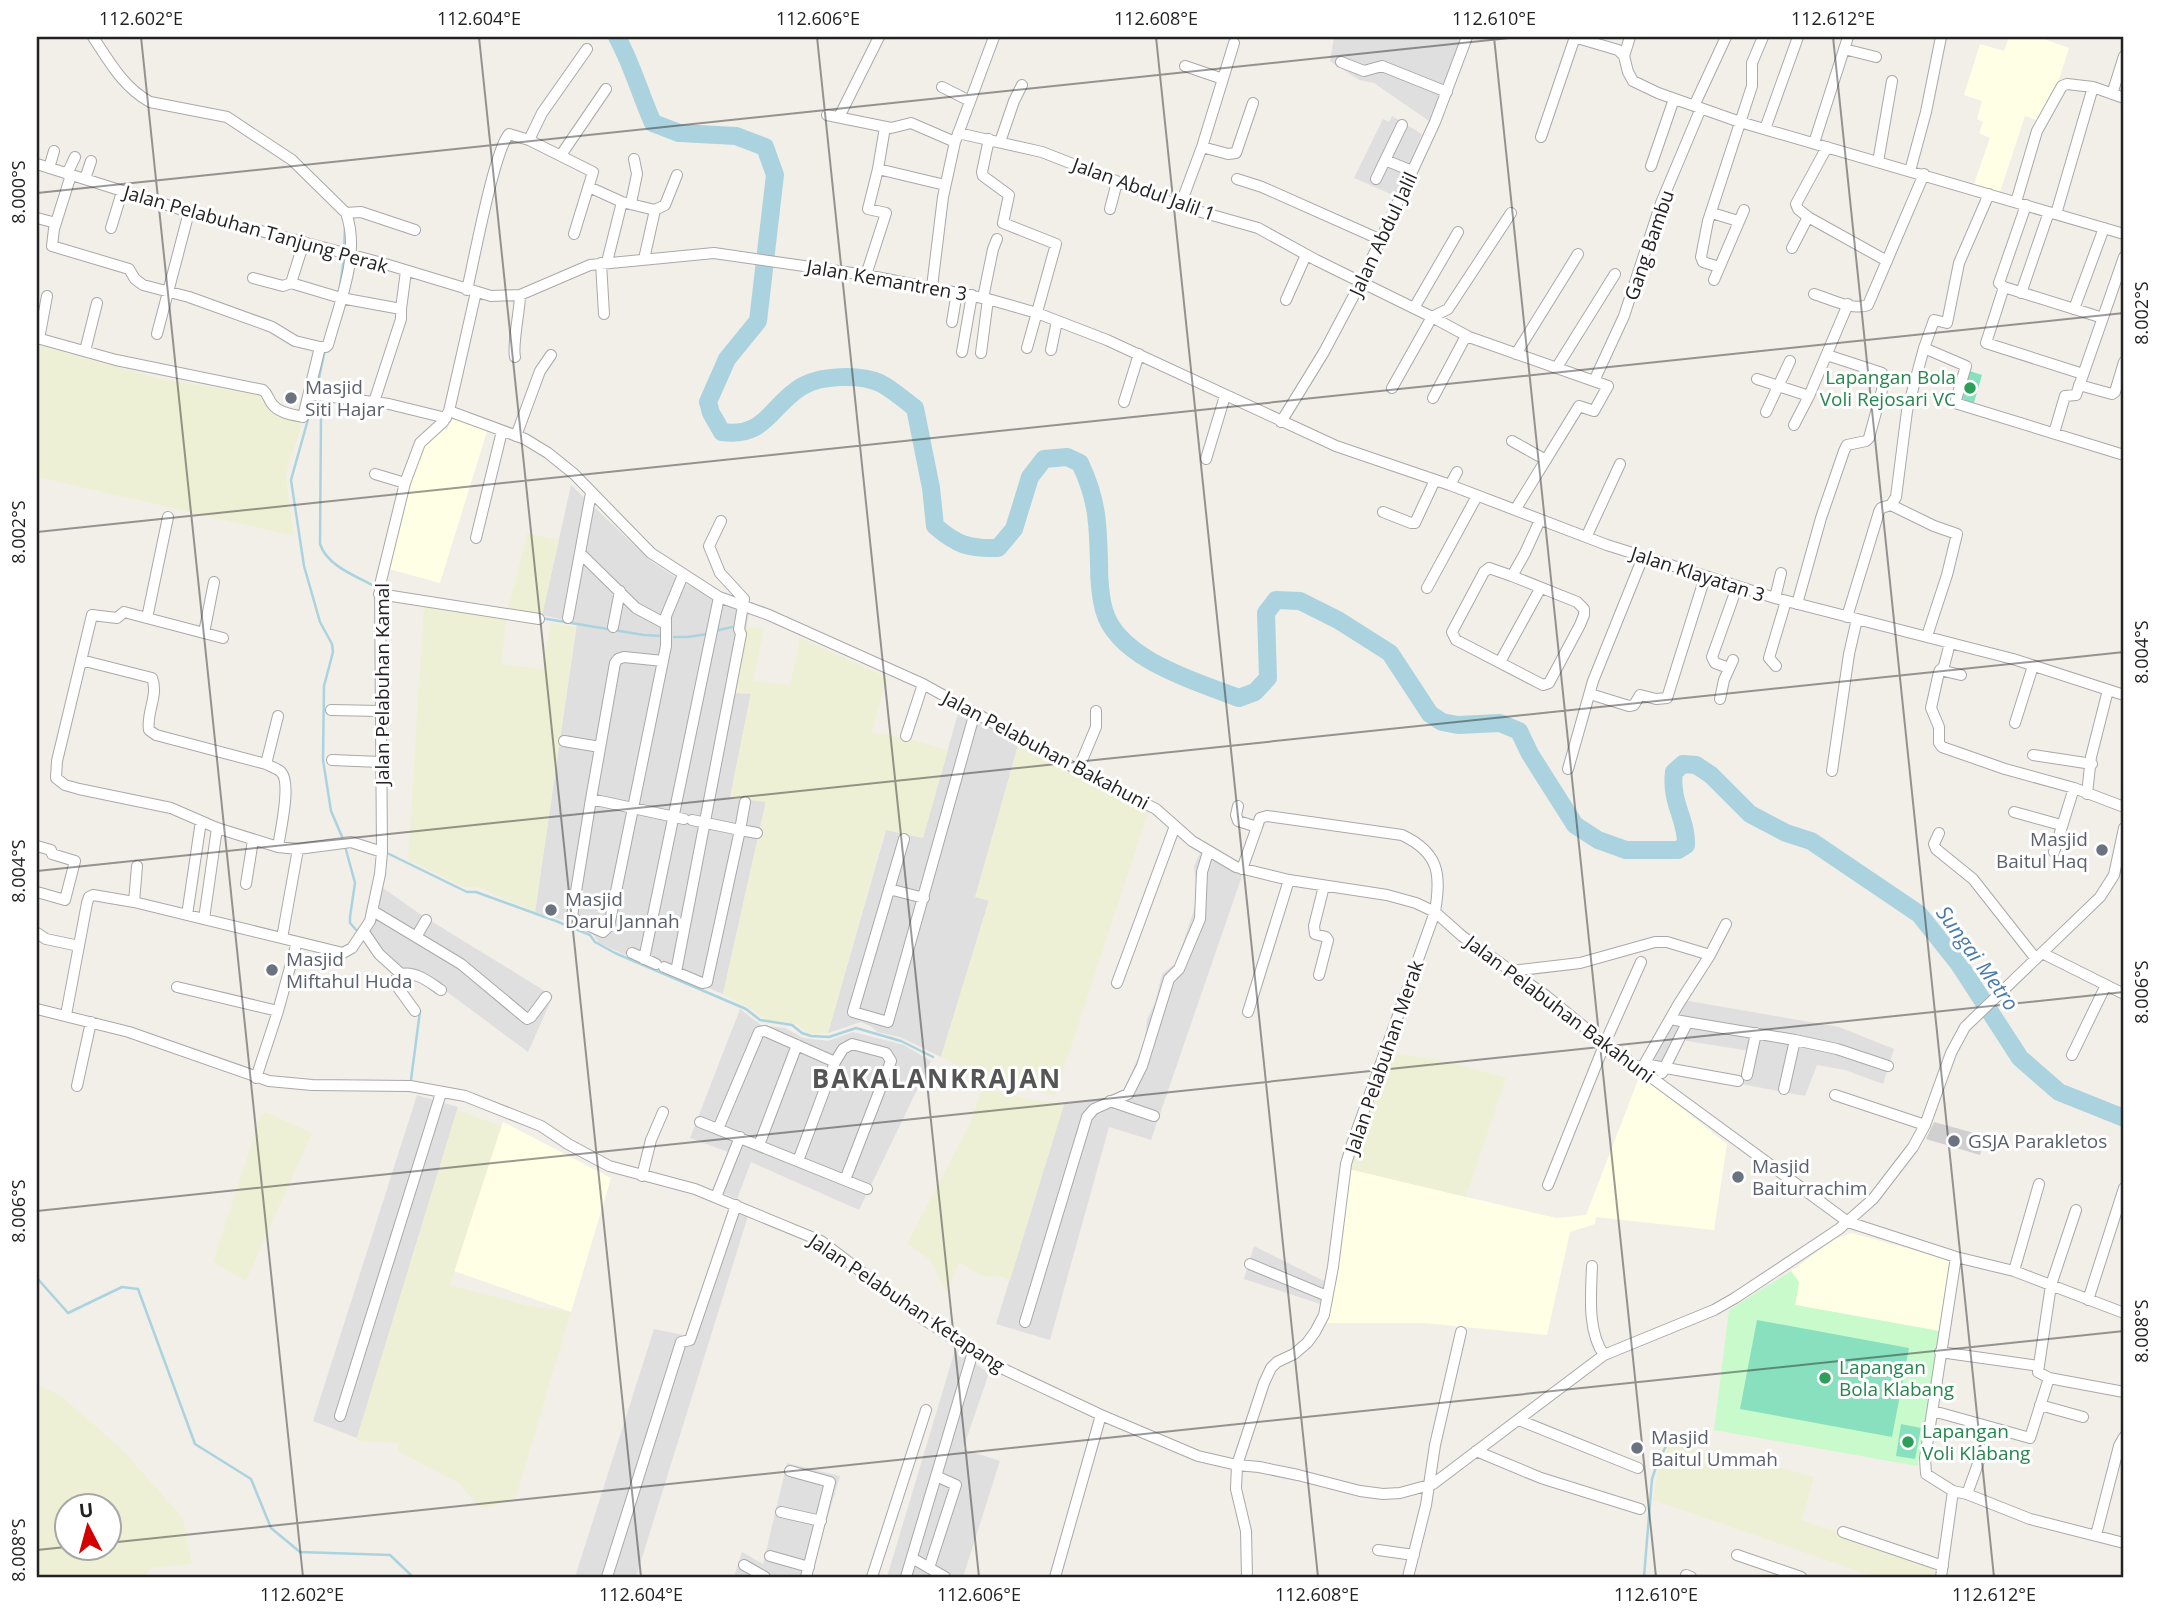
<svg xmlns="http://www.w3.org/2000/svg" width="2161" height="1614" font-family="'Open Sans',sans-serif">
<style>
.residential{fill:#e0dfdf}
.education{fill:#ffffe5}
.religious{fill:#d0d0d0}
.farmland{fill:#eef0d5;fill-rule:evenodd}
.park{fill:#c8facc}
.pitch{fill:#88e0be}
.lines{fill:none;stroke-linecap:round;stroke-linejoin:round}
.stream{stroke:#aad3df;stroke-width:2.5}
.river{stroke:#aad3df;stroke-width:18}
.minor-casing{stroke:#a9a9a9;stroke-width:12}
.minor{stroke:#fff;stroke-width:10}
.ticks{fill:none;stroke:#222;stroke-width:2;stroke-opacity:0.45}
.leisure-dot{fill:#2e9e5b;stroke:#fff;stroke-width:2.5}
.worship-dot{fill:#6b7280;stroke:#fff;stroke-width:2.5}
.labels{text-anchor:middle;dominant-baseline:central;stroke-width:6;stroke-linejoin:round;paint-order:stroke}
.street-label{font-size:19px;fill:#222;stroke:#fff}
.leisure-label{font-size:19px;fill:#27864d;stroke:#fff;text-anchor:start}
.worship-label{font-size:19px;fill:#5b616d;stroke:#fff;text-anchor:start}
.water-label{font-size:21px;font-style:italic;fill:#4a7aab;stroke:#fff}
.district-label{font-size:26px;font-weight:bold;letter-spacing:2px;fill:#555;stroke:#fff}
.neatline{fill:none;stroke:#222;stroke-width:2.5}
.ticks-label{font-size:18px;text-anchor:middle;fill:#222}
</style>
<rect width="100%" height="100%" fill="#f2efe9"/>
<!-- residential -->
<path class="residential" d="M1334 37H1464L1429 121 1374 83 1359 80 1330 61Z
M1392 116 1422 134 1395 196 1354 178 1383 119 1389 122Z
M571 485 652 562 688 585 749 613 734 693H751L730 798 766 801 723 994 621 953 599 943 592 933 566 921 535 912 577 623 542 615Z
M959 710 1019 742 976 897 989 900 941 1057 900 1037 877 1032 872 1027 861 1022 828 1033 886 830 923 837Z
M1200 853 1243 873 1151 1140 1109 1127 1050 1340 996 1324 1064 1104 1099 1100 1124 1089 1145 1042 1147 1019 1155 1003 1162 974 1176 963 1194 910 1197 895 1194 866Z
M380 886 423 916 553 996 528 1052 435 983 402 970 379 952 367 933Z
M1683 1000 1839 1027 1894 1049 1883 1084 1845 1070 1817 1065 1805 1096 1741 1084 1750 1051 1681 1040 1674 1066 1648 1062Z
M740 1009 761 1025 785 1028 803 1038 828 1041 853 1032 904 1045 931 1061 859 1210 751 1162 737 1199 713 1189 728 1152 690 1138Z
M417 1095 458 1107 357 1438 313 1421Z
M731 1210 748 1216 636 1577H575L654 1329 688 1336Z
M1254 1246 1326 1282 1320 1304 1244 1279Z
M955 1350 989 1373 963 1449 1000 1461 963 1577H887Z
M787 1463 840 1476 810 1577H734L742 1552 763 1564Z"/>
<!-- education -->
<path class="education" d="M2009 37H2044V39L2069 48 2053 98 2040 121 2025 116 2000 192 1974 184 1990 138 1979 133 1983 122 1977 119 1982 101 1964 95 1980 44 2004 51Z
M453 416 488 428 440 583 389 569 416 464 423 447 440 428 447 430Z
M1640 1075 1727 1144 1714 1230 1596 1217 1595 1224 1570 1232 1547 1335 1424 1323H1327L1349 1169 1556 1218 1586 1215Z
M503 1122 611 1178 571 1312 454 1271Z
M1852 1233 1946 1259 1951 1264 1939 1331 1795 1305 1799 1283 1791 1271 1835 1239Z"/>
<!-- religious -->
<path class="religious" d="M1934 1122 1985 1136 1980 1155 1926 1139Z"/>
<!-- farmland -->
<path class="farmland" d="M37 345 161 379 260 395 279 415 300 422 302 425 288 466 286 478 294 536 37 477Z
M527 533 559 540 542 615 508 608Z
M424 602 507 616 501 664 543 669 550 623 576 627 535 912 477 887H464L408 860Z
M746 626 764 629 753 681 790 685 800 638 887 677 872 732 910 739 948 750 923 838 885 830 828 1033H807L796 1024 767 1020 750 1008 723 994 766 802 730 798 751 694 734 693Z
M1019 742 1149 810 1055 1096 988 1080 941 1057 989 901 975 897Z
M1387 1052 1450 1062 1506 1078 1466 1197 1349 1169Z
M983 1088 1027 1099 1064 1104 1010 1280 1000 1276 985 1277 959 1262 947 1292 930 1260 907 1244 972 1119 977 1101Z
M457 1110 501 1126 450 1285 526 1305 571 1312 516 1497 486 1508H481L457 1482 397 1451 399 1443 356 1441Z
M266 1112 312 1133 246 1281 213 1262 261 1114Z
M37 1384 61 1396 121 1448 183 1518 192 1564 150 1568 145 1577H37ZM66 1506H108V1548H66Z
M1669 1444 1761 1462 1814 1477 1802 1520 1936 1566 1934 1577H1875L1653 1500 1658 1469Z"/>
<!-- park -->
<path class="park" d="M1791 1271 1799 1282 1795 1305 1939 1331 1926 1426 1917 1466 1714 1430 1729 1310Z"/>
<!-- pitch -->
<path class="pitch" d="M1967 370 1982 375 1973 406 1958 401Z
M1757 1320 1909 1348 1892 1437 1740 1409Z
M1901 1424 1921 1428 1915 1459 1896 1456Z"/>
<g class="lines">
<!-- stream -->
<path class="stream" d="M344 251 345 226
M340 286 344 258
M316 392 325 350
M314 398 291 480 304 566 320 622 332 644 333 652 324 686 323 760 331 811 343 839
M313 407 317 408 321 416 320 544C327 566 356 576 376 587
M541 618 644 635 662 636
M715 631 732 627
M674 637H688L707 634
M345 846 355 883 350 917V923L358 932
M387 853 467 892H476L556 921 590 935 595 942 615 953 746 1009 760 1020 792 1025 802 1033 811 1036 829 1037 856 1028 901 1041 933 1057
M411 1080 420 1011
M37 1278 68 1313 122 1287 138 1289 195 1444 251 1479 271 1528 300 1552 390 1555 413 1577
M1644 1577 1652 1479 1657 1464 1668 1442"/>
<!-- river -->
<path class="river" d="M617 37C632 64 640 94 653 123L679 133 736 136 765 147 775 175 758 321 727 359 708 402 711 413 722 432C766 438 770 406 801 387 820 375 860 374 880 383 892 389 904 400 915 408L931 488 935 526C957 545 969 549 998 548L1014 529 1030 477 1044 459 1067 457 1080 463C1097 499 1098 522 1099 562 1099 577 1100 596 1104 610 1117 659 1197 682 1239 698L1255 692 1268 678 1266 613 1276 600 1300 601 1338 620 1390 653 1430 714 1442 722 1458 725 1500 723 1519 731 1530 754 1575 825 1598 840 1626 850H1678L1686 845C1687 819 1670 803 1674 772L1683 764 1696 765 1711 775 1750 814 1786 833 1811 841 1919 914 1959 964 2020 1058 2059 1092 2124 1118"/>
<defs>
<path id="minor" d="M1574 37 1618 50 1624 56
M1844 49 1876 57
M1624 56 1628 72 1633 81 1658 93 1740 122 2124 234
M1624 56 1630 37
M1341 62 1364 71 1382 66 1447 92
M1185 66 1223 79
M942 87 970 101
M2112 94 2124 56
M1694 106 1726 37
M827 115 891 128 911 123 955 142
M839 117 879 37
M1765 129 1798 37
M958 133 1042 152 1180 206 1258 228 1316 260 1432 317 1469 337 1608 386 1594 411 1579 406 1515 510
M1541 137 1575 37
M989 139 982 172 983 176 1009 195 1003 223 1056 244 1027 348
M529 140 542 113 587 49
M1000 142 1014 101 1022 85
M1814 143 1848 37
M1202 147 1228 154 1236 153 1253 103
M561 155 606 89
M1385 160 1412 171
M1878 162 1892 81
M37 164 189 212 382 263 491 296 520 295 590 265 714 253 866 275 988 299 1037 313 1107 340 1336 446 1450 485 1607 545 1775 598 2013 659 2124 695
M1651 166 1674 99
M49 168 54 151
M878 169 945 185
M1910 171 1926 112 1941 37
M67 174 75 157
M71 175 54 229 52 246 119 266 129 269 135 279 143 285 189 297 272 327 295 341 320 347
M85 179 91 161
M1237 179 1262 187 1379 239
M1376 179 1402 125
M589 187 622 202 655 210 644 259
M2016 202 2037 131 2062 86 2067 84 2093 87
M631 203 637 174 634 159
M2026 205 1999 283 2004 287 2103 318
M1180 206 1202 147 1234 43
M1110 209 1117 182
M655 210 665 205 677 175
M346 213 361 212 415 230
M1712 213 1738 221
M2056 214 2093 87 2124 98
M1808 217 1887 261
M37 218 56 223
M111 228 122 192
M1792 248 1808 217 1798 209 1796 204 1827 147
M607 262 622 202
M601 263 604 314
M1719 267 1703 262 1701 257 1708 221 1752 86V63L1763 37
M866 275 886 213 868 209 878 169 885 127
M253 278 283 286 291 283 304 242
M1714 280 1744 210
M291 283 341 298 401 309V319L374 402
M932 287 943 197 955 142 994 37
M2004 287 1986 343 2083 374
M467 290C474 260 494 151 509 134L529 140 593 172 574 234
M2021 293 2049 212
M1814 294C1830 299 1853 311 1868 305L1924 174
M983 298 993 249 997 239
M1286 300 1306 255
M1414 308 1458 232
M401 309 406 271
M2074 309 2104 228
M952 322 957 292
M157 334 189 212
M37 338 116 360 263 390C269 395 268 400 273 405 279 413 294 415 303 417L320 347H326L328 345C339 304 361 254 346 213L292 160 227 117 150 102C123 87 109 61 93 37
M39 339 47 296
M1924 348 1966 366 1955 403 2124 455
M1051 350 1057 321
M85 351 97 303
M962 352 972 295
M981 353 988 299
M1516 354 1578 254
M515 357C512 345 520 310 520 295
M1557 367 1615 274
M1757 379 1809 396
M1594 381 1624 316 1661 203 1701 108
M2079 385 2112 394 2115 392 2124 362
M1392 388 1432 317 1448 309 1511 213
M309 394 389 404 446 418
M1433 398 1466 336
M1124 402 1139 354
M449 411 525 439 548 453 574 474 651 553 719 597 769 615 923 684 1078 770 1156 809 1192 841 1236 867 1289 880 1387 895 1416 903 1435 912 1462 936 1545 995 1599 1039 1848 1222 1956 1257 2014 1271 2124 1313
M1766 412 1790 361
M1281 422 1324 352 1361 282 1435 122 1467 37
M1794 425 1809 396 1848 304
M2054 433 2065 396 2076 395 2124 257
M516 436 540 371 551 355
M1512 441 1546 460
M1206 459 1225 396
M375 474 405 483
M1450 485 1457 472
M1891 505 1934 526 1957 534 1947 575 1927 636
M1383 512 1411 523H1415L1435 480
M1589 531 1620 464
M476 538 502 431
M580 553 636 608 664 623
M1512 576 1577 602 1584 609V615L1580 625 1549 683 1543 685 1456 640 1452 632 1484 572 1489 568 1512 576 1525 553 1540 520
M1427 588 1477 496
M379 594 539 619
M1775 598 1781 573
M1797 604 1821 518 1844 451 1847 445 1866 441 1869 438 1885 379 1882 373 1827 355
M1847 617 1879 512 1881 508 1891 505 1896 497 1907 411 1924 348 1934 320 1947 323 1959 263 1989 194
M147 618 168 517
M568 618 591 493
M613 627 620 591
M204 633 214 582
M223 638 124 612 117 618 92 615 57 761 56 778 65 785 79 789 171 808 217 828 278 847 298 849 351 842 382 852
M1950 643 1944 666 1939 672 1931 708 1939 727V743L1942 747 2005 769 2074 788 2124 807
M81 660 152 678C159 695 146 712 149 730L156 735 266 764C270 766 278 769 281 772 292 783 280 832 278 847
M663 661 624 657 618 659 615 663 591 799 684 819
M1500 662 1540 589
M1776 666 1769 658 1786 601
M1729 668 1715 663 1712 657 1737 587
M1940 670 1961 675
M1590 694 1629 706 1634 705 1640 695 1656 699 1667 698 1705 577
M1720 699 1724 680 1733 660
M331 710 380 711
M2015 723 2033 666
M906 736 923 684
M564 741 600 747
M2033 755 2092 764
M332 760 380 762
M266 764 278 716
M1568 769 1593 681 1643 557
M1078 770 1096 727V711
M1832 771 1849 654 1857 619
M2087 794 2091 757 2108 690
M591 799 572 916 576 920 603 932 609 926 666 646V616L683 575
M745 802 740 830 757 833
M1238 806 1236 815 1238 821 1257 827 1242 869
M2014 812 2061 825
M1939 833 1934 844 1936 849 1973 879 2036 959
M904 839 853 1012 888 1022 975 712
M37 846 51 850 52 854 75 861 65 900 37 892
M2054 852 2074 788
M246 884 253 840
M889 889 924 898
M134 902 137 866
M373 911 461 964 527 1019 531 1017 546 997
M187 915 201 821
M204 919 217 828
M364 932 379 954 401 974C416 971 429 982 441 990
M37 933 46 939 79 946
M416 937 426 920
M282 938 298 849
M632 953 656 964
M2042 953 2124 994
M644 959 719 597
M664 967 676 972 741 634 739 629 744 599 720 573 709 546 721 521
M1512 971 1580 963 1655 942H1667L1710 955
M676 972 702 983 707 982 740 830 692 820
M401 974 395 980 399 989 415 1011
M1319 975 1328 940 1326 937 1315 934 1314 926 1324 886
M1117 983 1175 826
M177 987 278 1011
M37 1009 129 1032 269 1081 312 1085 410 1086 465 1096 541 1126 568 1144 609 1166 695 1189 821 1241 926 1321 995 1365 1101 1415 1198 1456 1237 1465 1259 1467 1298 1475 1360 1491 1383 1494 1400 1493 1433 1484 1604 1355 1714 1310 1735 1298 1839 1229 1873 1199 1913 1147 1925 1125 1951 1053 1965 1027 2100 897 2114 875 2124 828
M1248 1012 1289 880
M66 1015 87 903 89 897 93 895 134 902 343 953 352 948 370 921 380 874 382 852 380 585 405 483 420 443 443 422 449 411 476 292
M1675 1020 1795 1040 1837 1049 1888 1066
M2072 1055 2106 985
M1644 1064 1738 1081
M1641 1070 1678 1005 1710 955 1726 924
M1662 1073 1687 1023
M1747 1075 1756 1033
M256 1078 278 1011 297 942
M77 1086 91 1022
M1784 1089 1795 1040
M1835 1095 1925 1125
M1110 1101 1154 1116
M700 1122 867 1189
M718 1129 759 1032 765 1031 835 1062 843 1049 852 1044 886 1053 891 1061 845 1180
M759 1145 797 1045
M798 1161 835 1062
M642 1176 651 1140 663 1112
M1548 1185 1605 1043 1641 962
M716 1197 740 1137
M2076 1210 2051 1285 2038 1372 2049 1378 2124 1392
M1956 1257 1925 1458 1926 1474 1953 1491 1967 1494 2030 1519 2124 1543
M1250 1264 1327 1296
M1592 1266C1591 1294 1587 1331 1604 1355
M2014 1271 2039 1184
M2088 1300 2124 1188
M1025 1322 1087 1117 1094 1109 1128 1094 1142 1066 1169 979 1179 969 1200 919 1202 872 1208 852
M1940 1352 2039 1366
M2040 1405 2083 1417
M1933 1411 2030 1438 2049 1378
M340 1416 441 1093
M1519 1420 1638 1468
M1476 1451 1541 1478 1640 1509
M790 1471 830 1482 806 1577
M1967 1494 1983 1450
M781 1512 821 1521
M1843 1532 1943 1566
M2096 1535 2119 1446 2124 1437
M1378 1550 1414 1555
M1737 1555 1801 1577
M770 1556 809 1567
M912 1558 945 1577
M744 1565 765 1577
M929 1568 956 1485 936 1476
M1686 1575 1691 1577
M607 1577 681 1342 690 1340 736 1205
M872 1577 926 1410
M906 1577 973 1352
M1055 1577 1101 1415
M1247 1577 1246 1531 1236 1489 1237 1465 1264 1383 1271 1368 1277 1362 1294 1354 1307 1343 1315 1332 1324 1315 1333 1267 1346 1164 1352 1144 1435 912C1441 875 1440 853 1402 835L1267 816 1260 818 1257 827
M1408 1577 1426 1505 1435 1445 1461 1332
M1941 1577 1953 1491"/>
</defs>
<!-- minor casing -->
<use href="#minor" class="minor-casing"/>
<!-- minor -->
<use href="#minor" class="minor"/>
</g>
<!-- ticks -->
<path class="ticks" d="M141 37 303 1577M479 37 641 1577M817 37 979 1577M1156 37 1318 1577M1494 37 1656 1577M1833 37 1994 1577M37 193 1519 37M37 532 2124 313M37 871 2124 652M37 1211 2124 992M108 1543 2124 1331M37 1550 66 1547"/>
<!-- markers -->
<g class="leisure-dot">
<circle cx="1970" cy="388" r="7"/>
<circle cx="1825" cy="1378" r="7"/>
<circle cx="1908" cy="1442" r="7"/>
</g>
<g class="worship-dot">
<circle cx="291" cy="398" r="7"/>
<circle cx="2102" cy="850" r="7"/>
<circle cx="551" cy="910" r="7"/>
<circle cx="272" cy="970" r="7"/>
<circle cx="1954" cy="1141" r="7"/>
<circle cx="1738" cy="1177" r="7"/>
<circle cx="1637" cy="1448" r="7"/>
</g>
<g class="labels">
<!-- street labels -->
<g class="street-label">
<text transform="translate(1144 189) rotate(20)">Jalan Abdul Jalil 1</text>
<text transform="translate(256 229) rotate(16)">Jalan Pelabuhan Tanjung Perak</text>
<text transform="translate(1383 234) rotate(-65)">Jalan Abdul Jalil</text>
<text transform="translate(1649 245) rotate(-71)">Gang Bambu</text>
<text transform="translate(887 280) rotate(10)">Jalan Kemantren 3</text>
<text transform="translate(1698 574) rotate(18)">Jalan Klayatan 3</text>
<text transform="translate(382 684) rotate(-90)">Jalan Pelabuhan Kamal</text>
<text transform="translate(1046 750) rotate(28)">Jalan Pelabuhan Bakahuni</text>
<text transform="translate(1560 1009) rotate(37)">Jalan Pelabuhan Bakahuni</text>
<text transform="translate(1384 1057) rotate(-71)">Jalan Pelabuhan Merak</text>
<text transform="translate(907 1303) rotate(34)">Jalan Pelabuhan Ketapang</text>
</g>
<!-- leisure labels -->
<g class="leisure-label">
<text x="1956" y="377" text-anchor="end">Lapangan Bola<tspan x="1956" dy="22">Voli Rejosari VC</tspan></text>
<text x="1839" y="1367">Lapangan<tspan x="1839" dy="22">Bola Klabang</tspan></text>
<text x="1922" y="1431">Lapangan<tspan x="1922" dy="22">Voli Klabang</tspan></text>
</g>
<!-- worship labels -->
<g class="worship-label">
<text x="305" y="387">Masjid<tspan x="305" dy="22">Siti Hajar</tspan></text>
<text x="2088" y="839" text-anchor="end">Masjid<tspan x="2088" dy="22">Baitul Haq</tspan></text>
<text x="565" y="899">Masjid<tspan x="565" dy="22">Darul Jannah</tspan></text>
<text x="286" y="959">Masjid<tspan x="286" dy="22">Miftahul Huda</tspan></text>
<text x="1968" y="1141">GSJA Parakletos</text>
<text x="1752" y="1166">Masjid<tspan x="1752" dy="22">Baiturrachim</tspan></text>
<text x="1651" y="1437">Masjid<tspan x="1651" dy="22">Baitul Ummah</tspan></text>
</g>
<!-- water labels -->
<g class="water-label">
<text transform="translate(1978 958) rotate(54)">Sungai Metro</text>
</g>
<!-- district labels -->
<g class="district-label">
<text x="937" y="1078">BAKALANKRAJAN</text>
</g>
</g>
<!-- border -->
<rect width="2161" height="1614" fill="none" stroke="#ffffff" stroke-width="77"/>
<!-- north arrow -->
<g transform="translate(88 1527) rotate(354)"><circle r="33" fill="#ffffff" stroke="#a7a7a7" stroke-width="2"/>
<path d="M0-5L12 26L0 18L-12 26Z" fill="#d40000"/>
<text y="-10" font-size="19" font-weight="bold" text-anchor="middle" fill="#222222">U</text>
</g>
<rect x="38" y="38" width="2084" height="1538" class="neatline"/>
<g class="ticks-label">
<text x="141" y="25">112.602°E</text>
<text x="479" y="25">112.604°E</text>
<text x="818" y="25">112.606°E</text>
<text x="1156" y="25">112.608°E</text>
<text x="1494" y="25">112.610°E</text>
<text x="1833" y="25">112.612°E</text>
<text transform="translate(19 192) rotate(-90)" y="6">8.000°S</text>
<text transform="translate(2142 313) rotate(-90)" y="6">8.002°S</text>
<text transform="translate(19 532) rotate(-90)" y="6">8.002°S</text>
<text transform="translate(2142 652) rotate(-90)" y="6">8.004°S</text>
<text transform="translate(19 871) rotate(-90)" y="6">8.004°S</text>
<text transform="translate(2142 992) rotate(-90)" y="6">8.006°S</text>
<text transform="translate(19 1211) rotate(-90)" y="6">8.006°S</text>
<text transform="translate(2142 1331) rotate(-90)" y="6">8.008°S</text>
<text transform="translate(19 1550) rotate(-90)" y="6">8.008°S</text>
<text x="302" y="1601">112.602°E</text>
<text x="641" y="1601">112.604°E</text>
<text x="979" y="1601">112.606°E</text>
<text x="1317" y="1601">112.608°E</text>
<text x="1656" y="1601">112.610°E</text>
<text x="1994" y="1601">112.612°E</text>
</g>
</svg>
